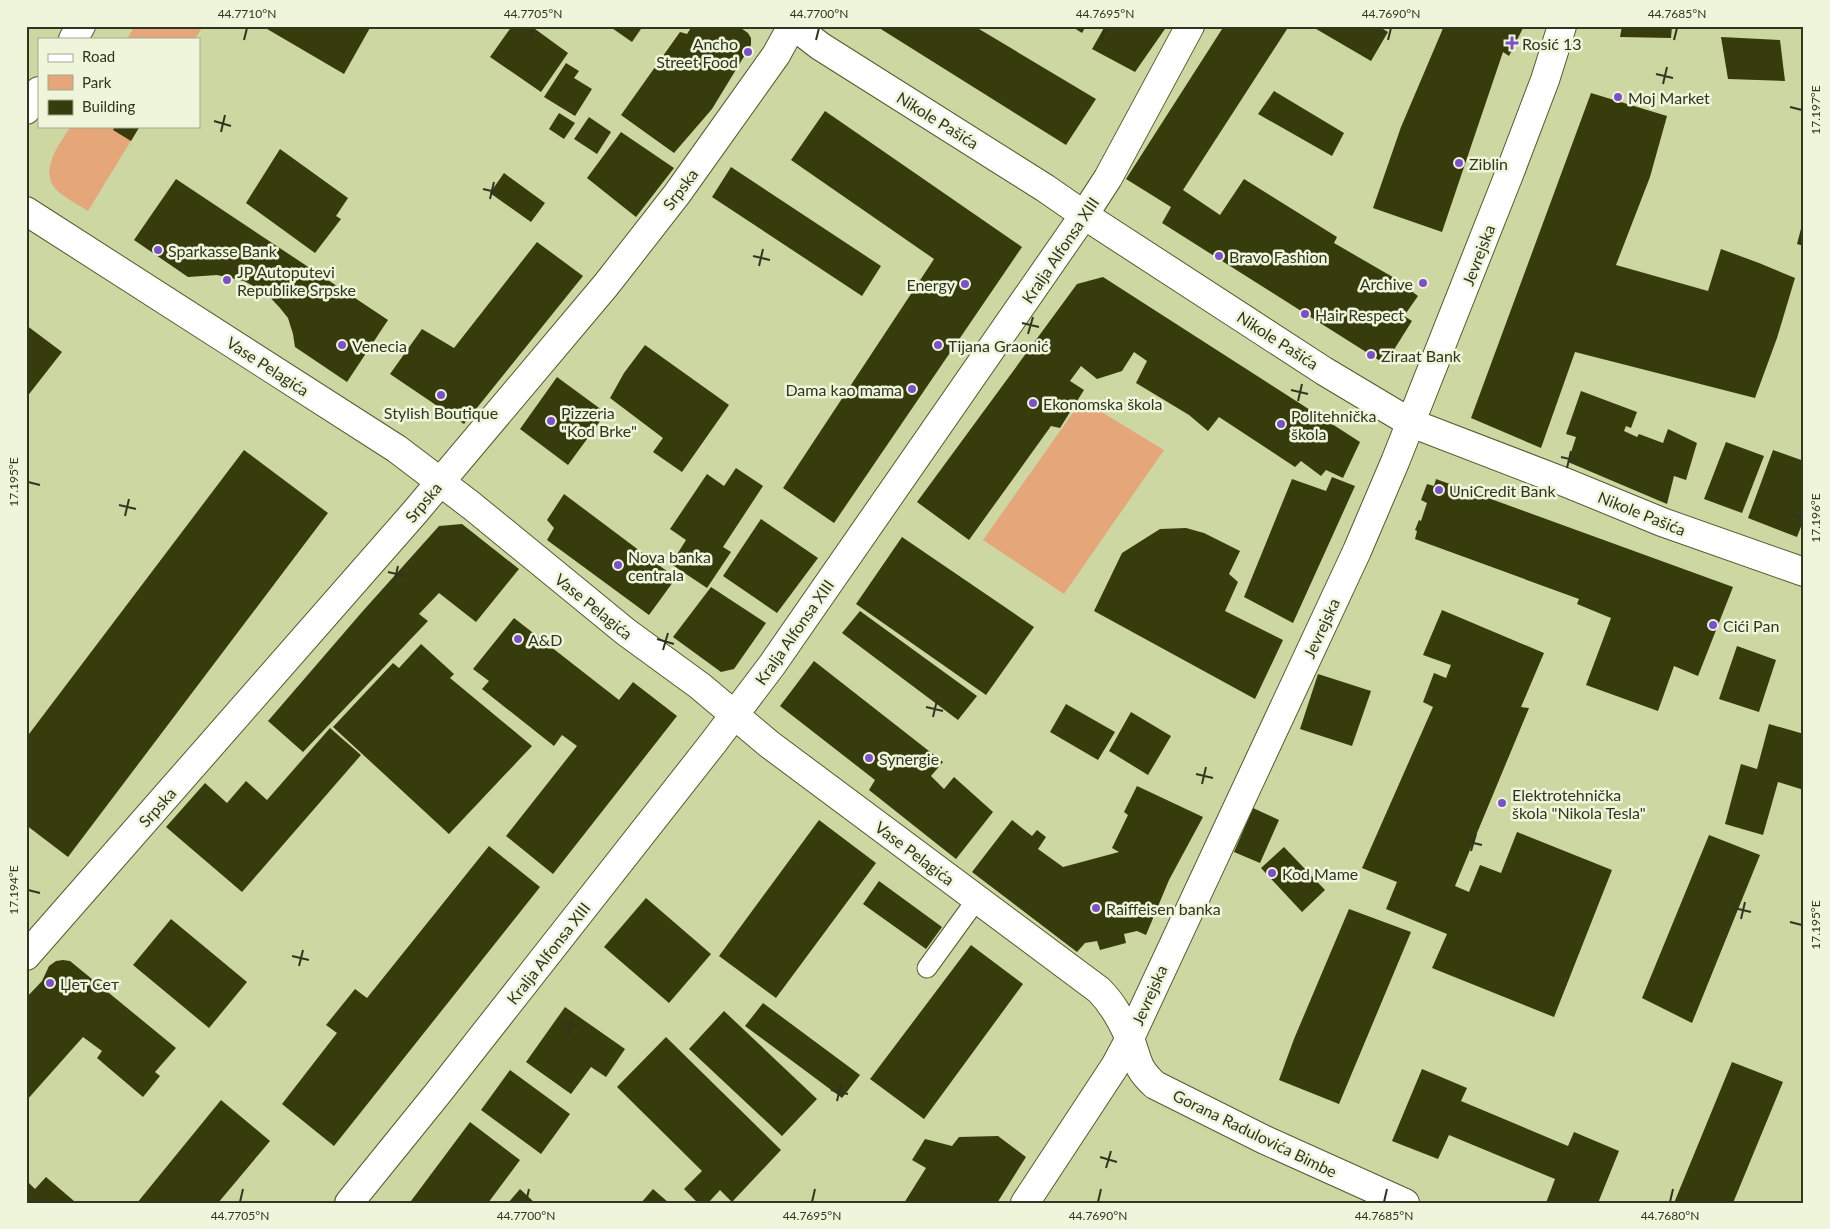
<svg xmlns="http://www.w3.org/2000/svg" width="1830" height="1229" font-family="Lato,sans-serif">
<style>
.green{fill:#e5a77a}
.building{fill:#363c0b}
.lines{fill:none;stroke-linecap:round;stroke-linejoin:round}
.lane-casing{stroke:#535b2a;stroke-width:21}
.street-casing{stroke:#535b2a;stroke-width:30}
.secondary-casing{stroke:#535b2a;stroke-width:30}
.lane{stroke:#fff;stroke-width:19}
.street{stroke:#fff;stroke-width:28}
.secondary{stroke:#fff;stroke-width:28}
.ticks{fill:none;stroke:#31351f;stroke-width:2}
.poi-dot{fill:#7c50c9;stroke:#eff5da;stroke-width:2}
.labels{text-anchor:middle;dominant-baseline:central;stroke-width:5;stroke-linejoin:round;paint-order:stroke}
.poi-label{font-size:16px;fill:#31351f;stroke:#eff5da;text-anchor:start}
.street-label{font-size:16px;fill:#31351f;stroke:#eff5da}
.neatline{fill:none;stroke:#31351f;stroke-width:2}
.ticks-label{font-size:12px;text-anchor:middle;fill:#31351f}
</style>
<rect width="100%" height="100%" fill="#cdd7a2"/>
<!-- green -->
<path class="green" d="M135 26H203L195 39H127Z
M71 126H140L88 211C79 205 61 196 55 188 39 169 61 142 71 126Z
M1082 400 1164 450 1064 594 983 540Z"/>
<!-- building -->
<path class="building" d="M262 26H371L344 74Z
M512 26H531L568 53 541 92 490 57Z
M609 26H643L632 42Z
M692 26H738L748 33 751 38V45L712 109 674 153 621 115 680 32 687 34Z
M876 26H974L1096 99 1066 145Z
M1071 26H1086L1082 33Z
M1105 26H1167L1135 72 1092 49Z
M1224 26H1289L1183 190 1220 215 1244 179 1337 237 1334 243 1391 276 1418 296 1404 316 1412 321 1385 364 1162 223 1171 207 1126 179Z
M1311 26H1378L1388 32 1371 61Z
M1444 26H1524L1509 56 1503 52 1442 232 1373 208 1401 127Z
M1622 26H1672L1671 38 1620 37Z
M1758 26H1777V29L1758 28Z
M1721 37 1780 40 1785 81 1728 79Z
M566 63 579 71 574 78 592 89 575 116 544 97Z
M1274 91 1344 133 1332 156 1258 114Z
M1591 93 1667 116 1650 177 1616 265 1708 291 1721 249 1759 263 1795 278 1777 338 1755 398 1575 352 1541 448 1471 418Z
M825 111 1022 247 834 523 783 488 934 259 791 160Z
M559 113 575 123 564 139 549 129Z
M589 117 611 132 597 154 574 139Z
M115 126H140L131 141 113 130Z
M621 132 674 168 636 217 587 178Z
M280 149 348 198 336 216 341 219 315 253 246 203Z
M731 167 881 266 862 296 712 197Z
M504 173 545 203 531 222 490 193Z
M176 179 388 320 347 382 295 347 293 334 288 318 280 308 266 293 244 281 217 275 188 277 134 240Z
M1803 221H1804V246L1797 244Z
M537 242 583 276 464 424 390 374 422 329 454 348Z
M1103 277 1360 442 1343 478 1326 470 1321 476 1301 461 1295 467 1219 417 1208 431 1189 415 1136 383 1147 361 1134 352 1122 371 1097 379 1081 366 1070 381 1084 390 1060 428 1051 426 969 540 917 502 1077 284Z
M26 325 62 352 26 398Z
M645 345 729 405 682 472 653 452 663 438 610 398 624 373Z
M557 377 606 413 568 465 520 429Z
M1581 391 1637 412 1631 428 1626 426 1624 431 1637 437 1639 434 1663 443 1668 429 1697 443 1686 480 1674 476 1667 504 1568 462 1576 437 1566 434Z
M1726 442 1764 456 1742 513 1704 499Z
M244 450 328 513 68 857 26 825V738Z
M1773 450 1804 461V519L1797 537 1748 518Z
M736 468 763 486 723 547 731 552 707 588 671 564 686 540 670 529 707 474 724 486Z
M1332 477 1355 486 1293 623 1244 597 1292 479 1326 491Z
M1436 479 1733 587 1698 676 1674 666 1658 711 1586 685 1611 618 1577 604 1579 599 1415 539 1417 531 1415 530 1419 520 1421 521 1427 503 1421 500 1427 484 1434 486Z
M564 494 676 578 649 615 547 540 554 528 547 520Z
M761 519 818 558 777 613 723 576Z
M462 524 519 569 476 622 439 593 419 614 428 621 303 752 268 721 362 612 439 526Z
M1186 528 1204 533 1240 551 1229 574 1238 582 1225 611 1283 640 1255 699 1094 611 1122 553 1160 529Z
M902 537 1034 627 986 695 856 604Z
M711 587 766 623 734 669 721 672 673 637Z
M1442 610 1544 653 1521 707 1529 708 1455 886 1469 892 1480 865 1501 873 1517 832 1612 870 1554 1017 1432 968 1447 934 1386 909 1397 882 1362 868 1433 707 1423 702 1434 673 1446 678 1451 665 1423 655Z
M860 611 977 696 958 720 842 633Z
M514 618 619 700 633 682 677 716 553 874 506 836 577 746 562 735 554 746 482 689 489 681 473 669Z
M421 644 454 674 450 678 532 746 449 834 333 727 393 663 399 668Z
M1737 646 1776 660 1759 712 1719 699Z
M814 661 943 762 931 776 944 789 954 777 993 812 956 859 869 790 875 780 780 706Z
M1318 674 1371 691 1352 746 1300 729Z
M1066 704 1115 732 1098 760 1050 732Z
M1131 712 1171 736 1148 775 1109 751Z
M1769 724 1804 734V790L1778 782 1763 835 1725 824 1741 764 1757 769Z
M330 728 361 755 242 892 166 827 205 783 227 803 246 781 267 800Z
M1137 786 1203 817 1169 880 1146 935 1137 931 1124 934 1126 943 1100 950 1097 941 1085 943 1077 952 972 872 1012 820 1032 836 1037 830 1046 837 1038 849 1063 867 1119 852 1112 848 1128 815 1124 812Z
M1253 808 1279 820 1260 863 1234 852Z
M819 820 876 863 776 998 719 956Z
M1709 835 1760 855 1692 1023 1642 998Z
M489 846 540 887 334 1146 282 1104 337 1033 326 1025 355 989 367 998Z
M1284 847 1325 890 1302 912 1261 868Z
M879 881 942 927 926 949 863 904Z
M646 898 711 954 669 1003 604 947Z
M1349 909 1411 932 1339 1104 1279 1080 1294 1039Z
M171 919 247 982 209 1028 133 965Z
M971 945 1023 984 924 1119 870 1079Z
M63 960 70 961 176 1048 155 1072 160 1076 143 1097 97 1058 102 1051 83 1037 26 1101V998L42 981 49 966 56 961Z
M763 1003 860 1075 842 1098 745 1026Z
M565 1007 625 1049 606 1077 591 1067 571 1094 526 1062Z
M724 1011 817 1099 782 1136 689 1049Z
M666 1037 781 1150 732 1202 720 1190 708 1203H698L684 1189 702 1171 617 1087Z
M1732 1062 1783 1082 1733 1203H1674Z
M1422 1069 1467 1088 1461 1101 1568 1146 1574 1132 1619 1151 1598 1203H1546L1555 1179 1449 1135 1438 1159 1392 1141Z
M510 1070 570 1114 541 1154 481 1110Z
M221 1100 270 1141 218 1203H137Z
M470 1122 520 1160 488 1203H413L411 1201Z
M998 1136 1026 1157 997 1203H904L926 1168 912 1160 925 1139 952 1146 959 1137Z
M46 1177 74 1201 72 1203H26V1180L35 1189Z
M520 1189 535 1203H508Z
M653 1189 669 1203H641Z"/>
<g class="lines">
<defs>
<path id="lane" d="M927 968 977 899"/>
<path id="street" d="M794 26 820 46 1045 188 1084 215 1324 371 1411 423 1562 481 1662 522 1804 572
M26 956 415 512 606 285 677 194 776 55 792 26
M349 1203 438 1093 713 743 772 665 1084 215 1108 178 1190 26
M1025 1203 1115 1066 1130 1038 1357 551 1395 462 1510 172 1545 80 1562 26"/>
<path id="secondary" d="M73 39 81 26
M26 110 39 91
M26 211 397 449 472 506 626 632 700 686 769 744 1099 990C1113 1004 1121 1019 1129 1037 1139 1059 1134 1066 1155 1085L1265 1140 1405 1203"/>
</defs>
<!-- lane casing -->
<use href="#lane" class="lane-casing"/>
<!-- street casing -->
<use href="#street" class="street-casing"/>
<!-- secondary casing -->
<use href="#secondary" class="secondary-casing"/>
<!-- lane -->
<use href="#lane" class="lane"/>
<!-- street -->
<use href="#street" class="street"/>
<!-- secondary -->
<use href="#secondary" class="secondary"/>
</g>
<!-- ticks -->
<path class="ticks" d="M244 40 247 28M530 40 533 28M816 40 819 28M1102 40 1105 28M1388 40 1391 28M1674 40 1677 28M1656 74 1673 78M1663 84 1667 67M1790 107 1802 110M214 121 231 126M221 132 225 115M483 189 500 193M490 199 494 182M753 256 770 260M759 266 763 249M1022 323 1039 327M1028 334 1033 317M1291 390 1308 394M1298 401 1302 384M1561 457 1578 461M1567 468 1571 451M28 482 40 485M119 505 136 509M1790 514 1802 518M125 516 129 499M388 572 405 576M394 583 398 566M657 639 674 644M663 650 668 633M926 707 943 711M933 717 937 700M1196 774 1213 778M1202 784 1206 767M1465 841 1482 845M1471 851 1476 834M28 890 40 893M1734 908 1751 912M1741 919 1745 902M1790 922 1802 925M292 956 309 960M299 966 303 950M561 1023 578 1027M568 1034 572 1017M831 1090 848 1094M837 1101 841 1084M1100 1157 1117 1162M1106 1168 1111 1151M240 1202 243 1189M526 1202 529 1189M812 1202 815 1189M1098 1202 1101 1189M1384 1202 1387 1189M1670 1202 1673 1189"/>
<!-- markers -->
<g class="poi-dot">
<path d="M1509.5 35.5h5v5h5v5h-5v5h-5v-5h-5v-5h5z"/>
<circle cx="748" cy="52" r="5"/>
<circle cx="1618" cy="97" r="5"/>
<circle cx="1459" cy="163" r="5"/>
<circle cx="158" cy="250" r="5"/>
<circle cx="1219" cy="256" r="5"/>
<circle cx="227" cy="280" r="5"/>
<circle cx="1423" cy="283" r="5"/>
<circle cx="965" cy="284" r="5"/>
<circle cx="1305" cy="314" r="5"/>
<circle cx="342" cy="345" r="5"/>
<circle cx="938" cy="345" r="5"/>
<circle cx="1371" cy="355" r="5"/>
<circle cx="912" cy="389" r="5"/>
<circle cx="441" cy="395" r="5"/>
<circle cx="1033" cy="403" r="5"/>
<circle cx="551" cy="421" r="5"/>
<circle cx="1281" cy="424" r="5"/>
<circle cx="1439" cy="490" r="5"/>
<circle cx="618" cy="565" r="5"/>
<circle cx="1713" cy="625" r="5"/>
<circle cx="518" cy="639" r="5"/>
<circle cx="869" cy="758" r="5"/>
<circle cx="1502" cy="803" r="5"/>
<circle cx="1272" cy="873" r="5"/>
<circle cx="1096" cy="908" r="5"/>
<circle cx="50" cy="983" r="5"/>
</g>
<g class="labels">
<!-- poi labels -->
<g class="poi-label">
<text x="738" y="43" text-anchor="end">Ancho<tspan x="738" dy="18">Street Food</tspan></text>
<text x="1522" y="43">Rosić 13</text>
<text x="1628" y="97">Moj Market</text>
<text x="1469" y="163">Ziblin</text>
<text x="168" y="250">Sparkasse Bank</text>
<text x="1229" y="256">Bravo Fashion</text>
<text x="237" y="271">JP Autoputevi<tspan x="237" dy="18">Republike Srpske</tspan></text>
<text x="1413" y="283" text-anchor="end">Archive</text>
<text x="955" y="284" text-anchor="end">Energy</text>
<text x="1315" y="314">Hair Respect</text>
<text x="352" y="345">Venecia</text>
<text x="948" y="345">Tijana Graonić</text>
<text x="1381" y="355">Ziraat Bank</text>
<text x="902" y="389" text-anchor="end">Dama kao mama</text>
<text x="1043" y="403">Ekonomska škola</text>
<text x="441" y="412" text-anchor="middle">Stylish Boutique</text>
<text x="561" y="412">Pizzeria<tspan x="561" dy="18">"Kod Brke"</tspan></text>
<text x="1291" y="415">Politehnička<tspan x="1291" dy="18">škola</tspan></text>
<text x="1449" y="490">UniCredit Bank</text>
<text x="628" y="556">Nova banka<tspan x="628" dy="18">centrala</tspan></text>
<text x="1723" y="625">Cići Pan</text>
<text x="528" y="639">A&amp;D</text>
<text x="879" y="758">Synergie</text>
<text x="1512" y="794">Elektrotehnička<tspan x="1512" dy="18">škola "Nikola Tesla"</tspan></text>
<text x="1282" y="873">Kod Mame</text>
<text x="1106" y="908">Raiffeisen banka</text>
<text x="60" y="983">Џет Сет</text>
</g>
<!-- street labels -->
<g class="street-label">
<text transform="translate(938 120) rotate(32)">Nikole Pašića</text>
<text transform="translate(680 189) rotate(-53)">Srpska</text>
<text transform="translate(1060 250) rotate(-56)">Kralja Alfonsa XIII</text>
<text transform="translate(1478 255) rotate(-69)">Jevrejska</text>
<text transform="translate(1278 340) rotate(33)">Nikole Pašića</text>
<text transform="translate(268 366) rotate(33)">Vase Pelagića</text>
<text transform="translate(423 502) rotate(-50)">Srpska</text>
<text transform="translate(1642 513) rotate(22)">Nikole Pašića</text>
<text transform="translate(594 606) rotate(39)">Vase Pelagića</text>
<text transform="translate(1321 628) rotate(-65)">Jevrejska</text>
<text transform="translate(794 632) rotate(-55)">Kralja Alfonsa XIII</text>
<text transform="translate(157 807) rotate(-48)">Srpska</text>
<text transform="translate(915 853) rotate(37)">Vase Pelagića</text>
<text transform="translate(548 953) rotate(-52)">Kralja Alfonsa XIII</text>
<text transform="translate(1149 995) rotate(-66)">Jevrejska</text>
<text transform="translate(1255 1133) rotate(26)">Gorana Radulovića Bimbe</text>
</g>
</g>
<!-- border -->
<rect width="1830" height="1229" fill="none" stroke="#eff5da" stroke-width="55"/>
<!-- legend -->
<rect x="38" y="38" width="162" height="90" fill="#eff5da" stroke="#a3a88f"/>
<rect x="48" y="54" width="25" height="8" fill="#ffffff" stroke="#a3a88f"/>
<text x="82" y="62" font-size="15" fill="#31351f">Road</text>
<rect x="48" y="75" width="25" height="15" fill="#e5a77a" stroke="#a3a88f"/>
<text x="82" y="88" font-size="15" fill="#31351f">Park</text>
<rect x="48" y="100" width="25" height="15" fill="#363c0b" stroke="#a3a88f"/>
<text x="82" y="112" font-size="15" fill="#31351f">Building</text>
<rect x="28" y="28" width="1774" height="1174" class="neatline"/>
<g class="ticks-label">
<text x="247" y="18">44.7710°N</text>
<text x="533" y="18">44.7705°N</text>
<text x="819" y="18">44.7700°N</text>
<text x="1105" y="18">44.7695°N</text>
<text x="1391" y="18">44.7690°N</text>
<text x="1677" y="18">44.7685°N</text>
<text transform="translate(1816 110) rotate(-90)" y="4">17.197°E</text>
<text transform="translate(14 482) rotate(-90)" y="4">17.195°E</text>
<text transform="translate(1816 518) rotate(-90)" y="4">17.196°E</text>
<text transform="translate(14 890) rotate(-90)" y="4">17.194°E</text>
<text transform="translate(1816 925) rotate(-90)" y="4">17.195°E</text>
<text x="240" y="1220">44.7705°N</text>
<text x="526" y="1220">44.7700°N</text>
<text x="812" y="1220">44.7695°N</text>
<text x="1098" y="1220">44.7690°N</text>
<text x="1384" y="1220">44.7685°N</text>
<text x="1670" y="1220">44.7680°N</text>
</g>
</svg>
